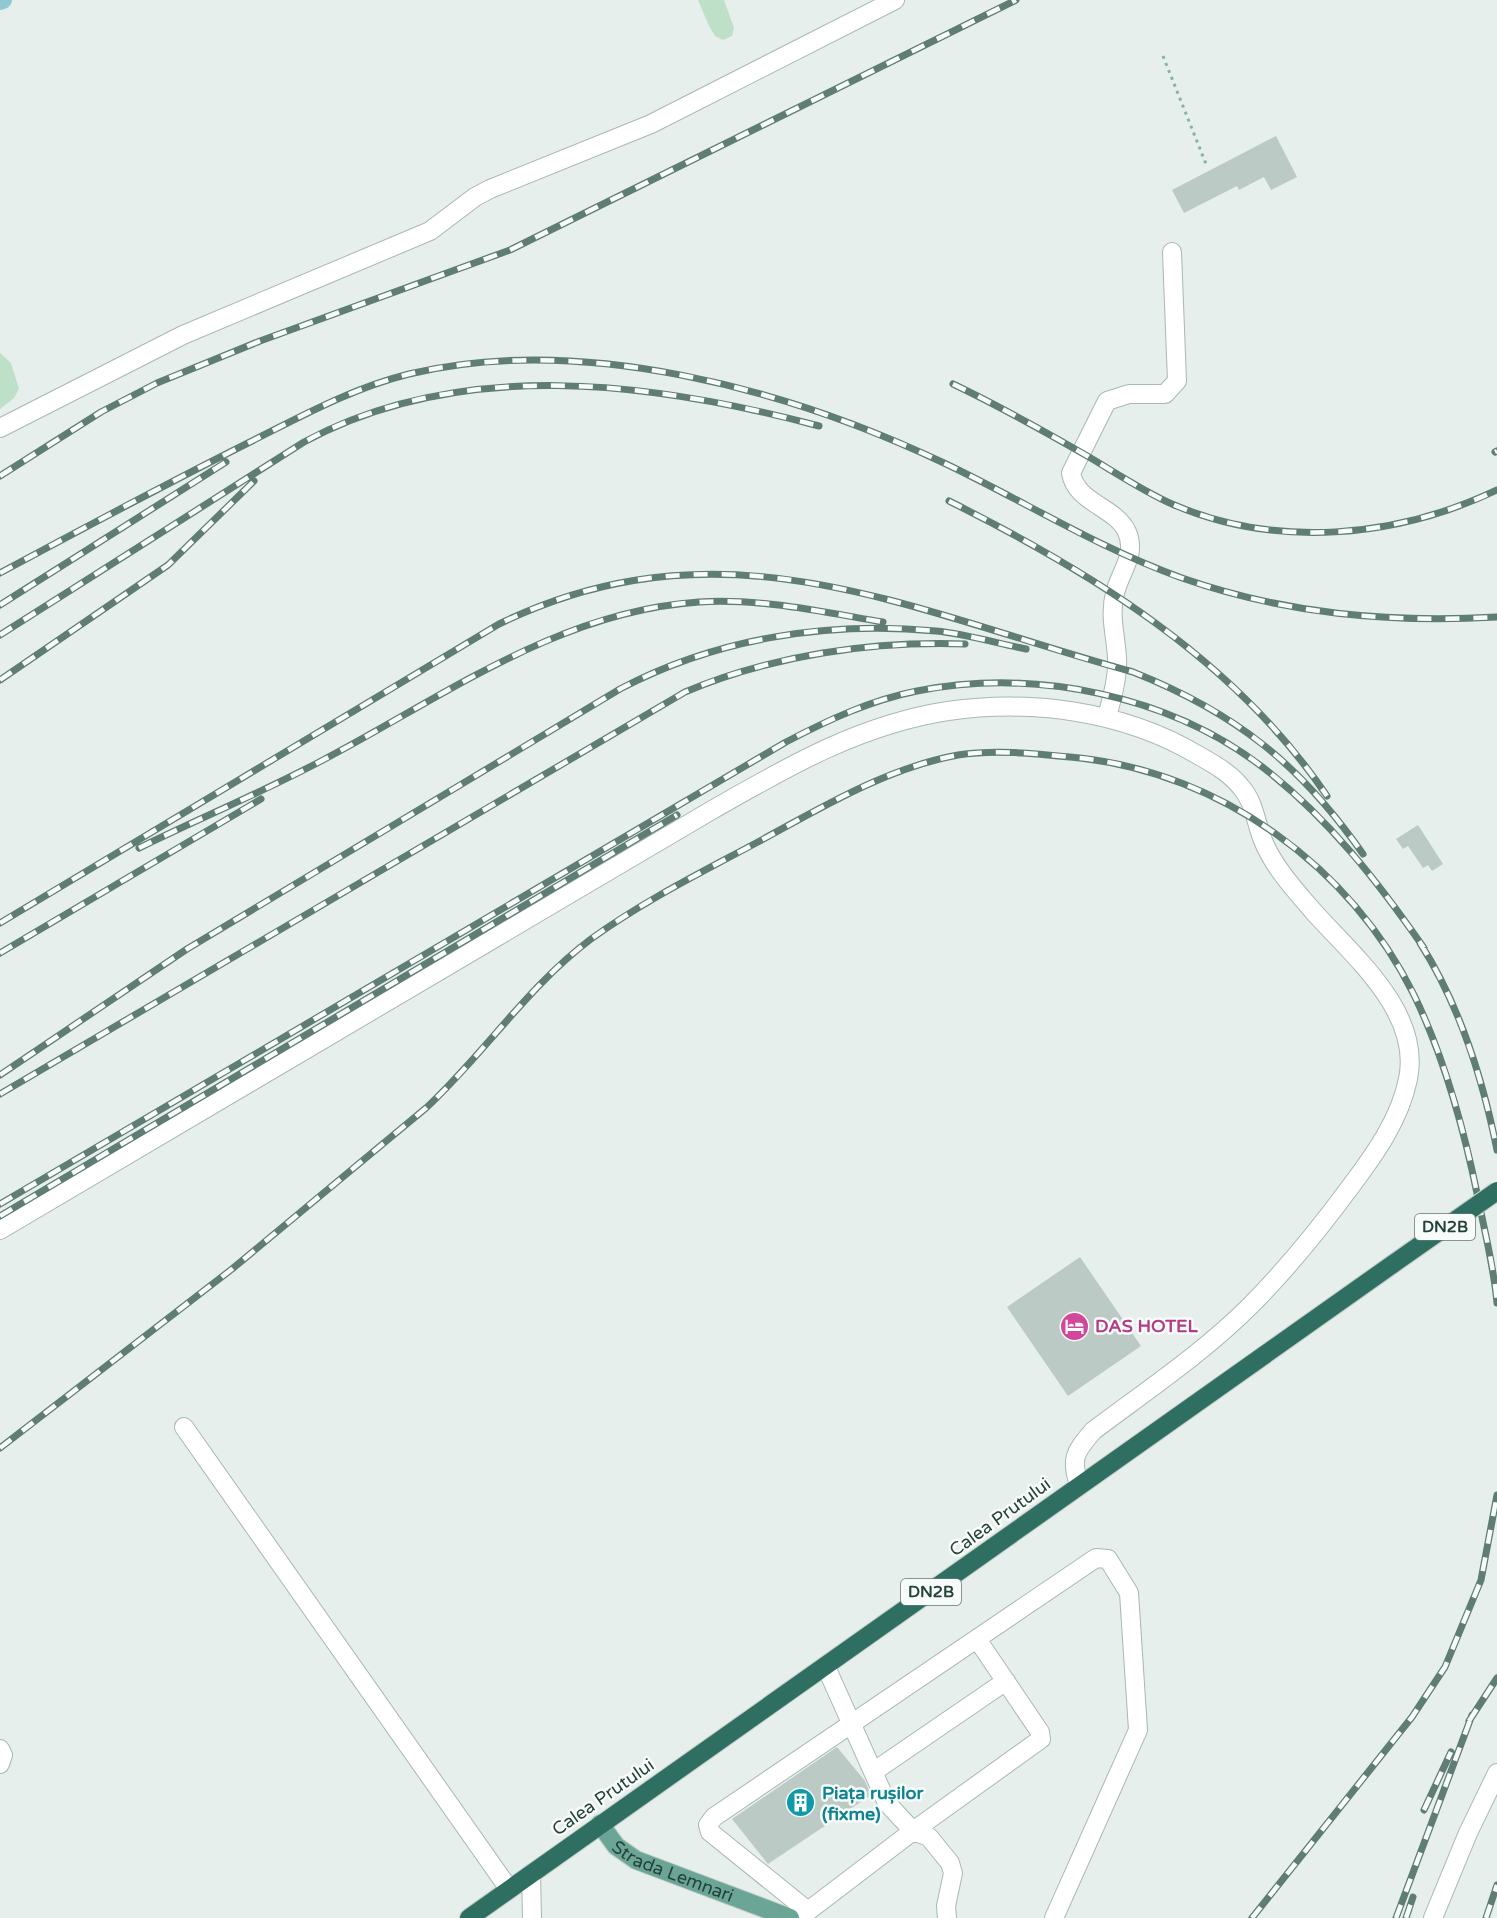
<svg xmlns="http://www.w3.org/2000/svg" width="1497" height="1918" font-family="'Varela Round',sans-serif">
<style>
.green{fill:#bfe0c8}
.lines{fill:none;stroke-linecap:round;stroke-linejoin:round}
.canal{stroke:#8ec9d4;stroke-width:18}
.building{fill:#bbcac4}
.minor-casing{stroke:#a8b8b2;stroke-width:20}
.major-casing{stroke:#c2cac8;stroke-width:20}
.highway-casing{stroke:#c2cac8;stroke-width:20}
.path{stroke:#86b3a5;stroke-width:3;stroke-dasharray:3 4.5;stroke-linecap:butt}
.minor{stroke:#fff;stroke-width:18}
.major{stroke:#6aa596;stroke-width:18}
.highway{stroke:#2f6f62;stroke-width:18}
.rail-casing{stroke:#5f7d75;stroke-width:7}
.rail{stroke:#f7fbf9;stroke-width:4.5;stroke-dasharray:14;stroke-linecap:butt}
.highway-bridge-casing{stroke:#c2cac8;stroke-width:20;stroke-linecap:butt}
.highway-bridge{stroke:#2f6f62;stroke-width:18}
.labels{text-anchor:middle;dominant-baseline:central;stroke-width:5;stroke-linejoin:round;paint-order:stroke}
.shield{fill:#f7fbf9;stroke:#637a73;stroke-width:1.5}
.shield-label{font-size:16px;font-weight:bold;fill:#24423a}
.hotel-label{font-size:18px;font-weight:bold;fill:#b23c85;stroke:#f7fbf9;text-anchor:start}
.street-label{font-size:18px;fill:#24423a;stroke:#f7fbf9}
.culture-label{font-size:18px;font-weight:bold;fill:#0d838f;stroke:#f7fbf9;text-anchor:start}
</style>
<rect width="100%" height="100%" fill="#e6efeb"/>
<!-- green -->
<path class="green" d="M698 0H724L734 28 732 36 723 40 715 36 709 26Z
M0 353 11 363 19 389 14 398 0 409Z"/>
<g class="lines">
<!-- canal -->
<path class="canal" d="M0 1 3 0"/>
</g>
<!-- building -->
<path class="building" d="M1276 136 1297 177 1271 190 1264 177 1239 190 1237 186 1184 213 1172 190Z
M1418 825 1443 864 1432 871 1428 865 1423 868 1408 846 1403 849 1396 839Z
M1080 1257 1141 1346 1068 1396 1007 1307Z
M837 1747 865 1781 871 1795 768 1864 732 1819Z"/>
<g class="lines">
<defs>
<path id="minor" d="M0 428 183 335 430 231 475 197 490 189 651 124 895 0
M1107 717C1112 698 1118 677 1117 658 1116 636 1109 616 1115 593 1120 572 1137 555 1127 532 1116 507 1076 503 1071 473L1107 401 1129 394H1165L1177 381 1172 252
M0 1230C183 1122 366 1014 549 906 603 874 658 842 712 810 787 767 861 724 948 711 1031 699 1123 711 1196 754 1212 763 1229 772 1241 787 1254 802 1255 819 1262 838 1272 865 1294 889 1313 911 1352 955 1422 1012 1408 1079 1400 1119 1375 1154 1351 1186 1320 1228 1287 1269 1250 1306 1203 1353 1146 1391 1093 1431 1074 1453 1071 1458 1079 1486
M184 1427 509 1889
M826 1667 887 1803 913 1831 929 1837 950 1863 953 1873 946 1906 947 1918
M0 1749 3 1755 0 1764
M873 1772 1006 1681
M531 1874 532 1918
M808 1911 710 1832 708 1825 714 1817 1096 1558 1108 1559 1129 1593 1138 1730 1054 1918
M799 1918 913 1831 1041 1739 1040 1732 977 1639
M1433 1918 1468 1833 1497 1773"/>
<g id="major">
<path id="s1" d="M600 1824 616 1846 636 1860 790 1918"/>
</g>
<path id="highway" d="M469 1918 1393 1264"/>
</defs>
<!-- minor casing -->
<use href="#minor" class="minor-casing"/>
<!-- major casing -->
<use href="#major" class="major-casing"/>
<!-- highway casing -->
<use href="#highway" class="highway-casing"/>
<!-- path -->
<path class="path" d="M1163 56 1206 164"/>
<!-- minor -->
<use href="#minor" class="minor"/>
<!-- major -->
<use href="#major" class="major"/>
<!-- highway -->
<use href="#highway" class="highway"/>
<defs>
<path id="rail" d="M953 384C999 406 1044 431 1089 457 1116 473 1143 491 1172 504 1276 549 1396 538 1497 490
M1495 452 1497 451
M0 476 101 412 157 383 260 341 510 250 1016 0
M949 501C1093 573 1235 660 1327 796
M0 573C82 529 164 485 248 443 300 417 352 388 409 374 581 333 788 389 944 463 1024 501 1098 548 1182 578 1285 614 1389 623 1497 617
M0 605 226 462
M0 635 304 442C461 357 653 382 819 426
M0 680 168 565 254 481
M139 848C200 818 263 792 323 760 443 697 559 611 699 602 760 598 823 612 883 622
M0 923 499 624C725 514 912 612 1133 672 1236 713 1300 764 1363 854
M1420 943C1459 1004 1483 1080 1497 1150
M0 953 261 799
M0 1075 187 949 620 689C717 638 827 621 936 631 966 634 996 643 1026 649
M0 1094 685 692C772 655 872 641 965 644
M0 1204 786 742C828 720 871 700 917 691 1035 668 1170 695 1265 769 1329 819 1378 882 1424 948
M0 1216 677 815
M0 1448 232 1269 426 1108C484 1054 528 986 591 939 642 902 700 873 756 843 819 809 886 768 958 755 997 749 1040 754 1080 758 1222 774 1351 867 1414 995 1445 1059 1464 1129 1478 1198 1485 1233 1494 1268 1497 1303
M1469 1721 1497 1678
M1424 1810 1451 1752
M1252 1918 1412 1717 1445 1667 1481 1580 1497 1495
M1396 1918 1472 1715
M1406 1918 1413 1897
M1486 1918 1497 1885"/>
</defs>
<!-- rail casing -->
<use href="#rail" class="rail-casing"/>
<!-- rail -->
<use href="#rail" class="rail"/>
<defs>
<path id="highway-bridge" d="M1393 1264 1497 1191"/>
</defs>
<!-- highway-bridge casing -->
<use href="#highway-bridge" class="highway-bridge-casing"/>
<!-- highway-bridge -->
<use href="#highway-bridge" class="highway-bridge"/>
</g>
<!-- icons -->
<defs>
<symbol id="hotel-disc" viewBox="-11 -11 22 22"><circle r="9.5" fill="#d1479c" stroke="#f7fbf9"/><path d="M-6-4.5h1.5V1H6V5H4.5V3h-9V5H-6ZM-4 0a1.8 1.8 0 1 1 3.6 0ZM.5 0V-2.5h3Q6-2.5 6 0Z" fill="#fff"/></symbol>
<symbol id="building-disc" viewBox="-11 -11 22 22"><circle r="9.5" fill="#0f9aa8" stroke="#f7fbf9"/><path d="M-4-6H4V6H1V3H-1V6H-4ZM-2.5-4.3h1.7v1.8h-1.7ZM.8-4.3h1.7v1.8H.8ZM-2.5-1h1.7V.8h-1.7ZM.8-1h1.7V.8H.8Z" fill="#fff"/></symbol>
</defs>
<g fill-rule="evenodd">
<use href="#hotel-disc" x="1058" y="1310" width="33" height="33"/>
<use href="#building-disc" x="784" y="1786" width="33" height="33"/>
</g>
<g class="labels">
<!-- shield labels -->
<g class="shield">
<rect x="1415" y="1214" width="60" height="26" rx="4.5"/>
<rect x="901" y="1579" width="60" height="26" rx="4.5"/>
</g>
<g class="shield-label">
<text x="1445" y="1227">DN2B</text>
<text x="931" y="1592">DN2B</text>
</g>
<!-- hotel labels -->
<g class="hotel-label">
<text x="1095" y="1326">DAS HOTEL</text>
</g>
<!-- street labels -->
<g class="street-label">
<text transform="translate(1000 1517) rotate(-36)">Calea Prutului</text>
<text transform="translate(603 1797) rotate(-35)">Calea Prutului</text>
<text stroke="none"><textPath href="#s1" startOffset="90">Strada Lemnari</textPath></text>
</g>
<!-- culture labels -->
<g class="culture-label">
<text x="822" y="1793">Piața rușilor<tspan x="822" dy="21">(fixme)</tspan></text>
</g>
</g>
</svg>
